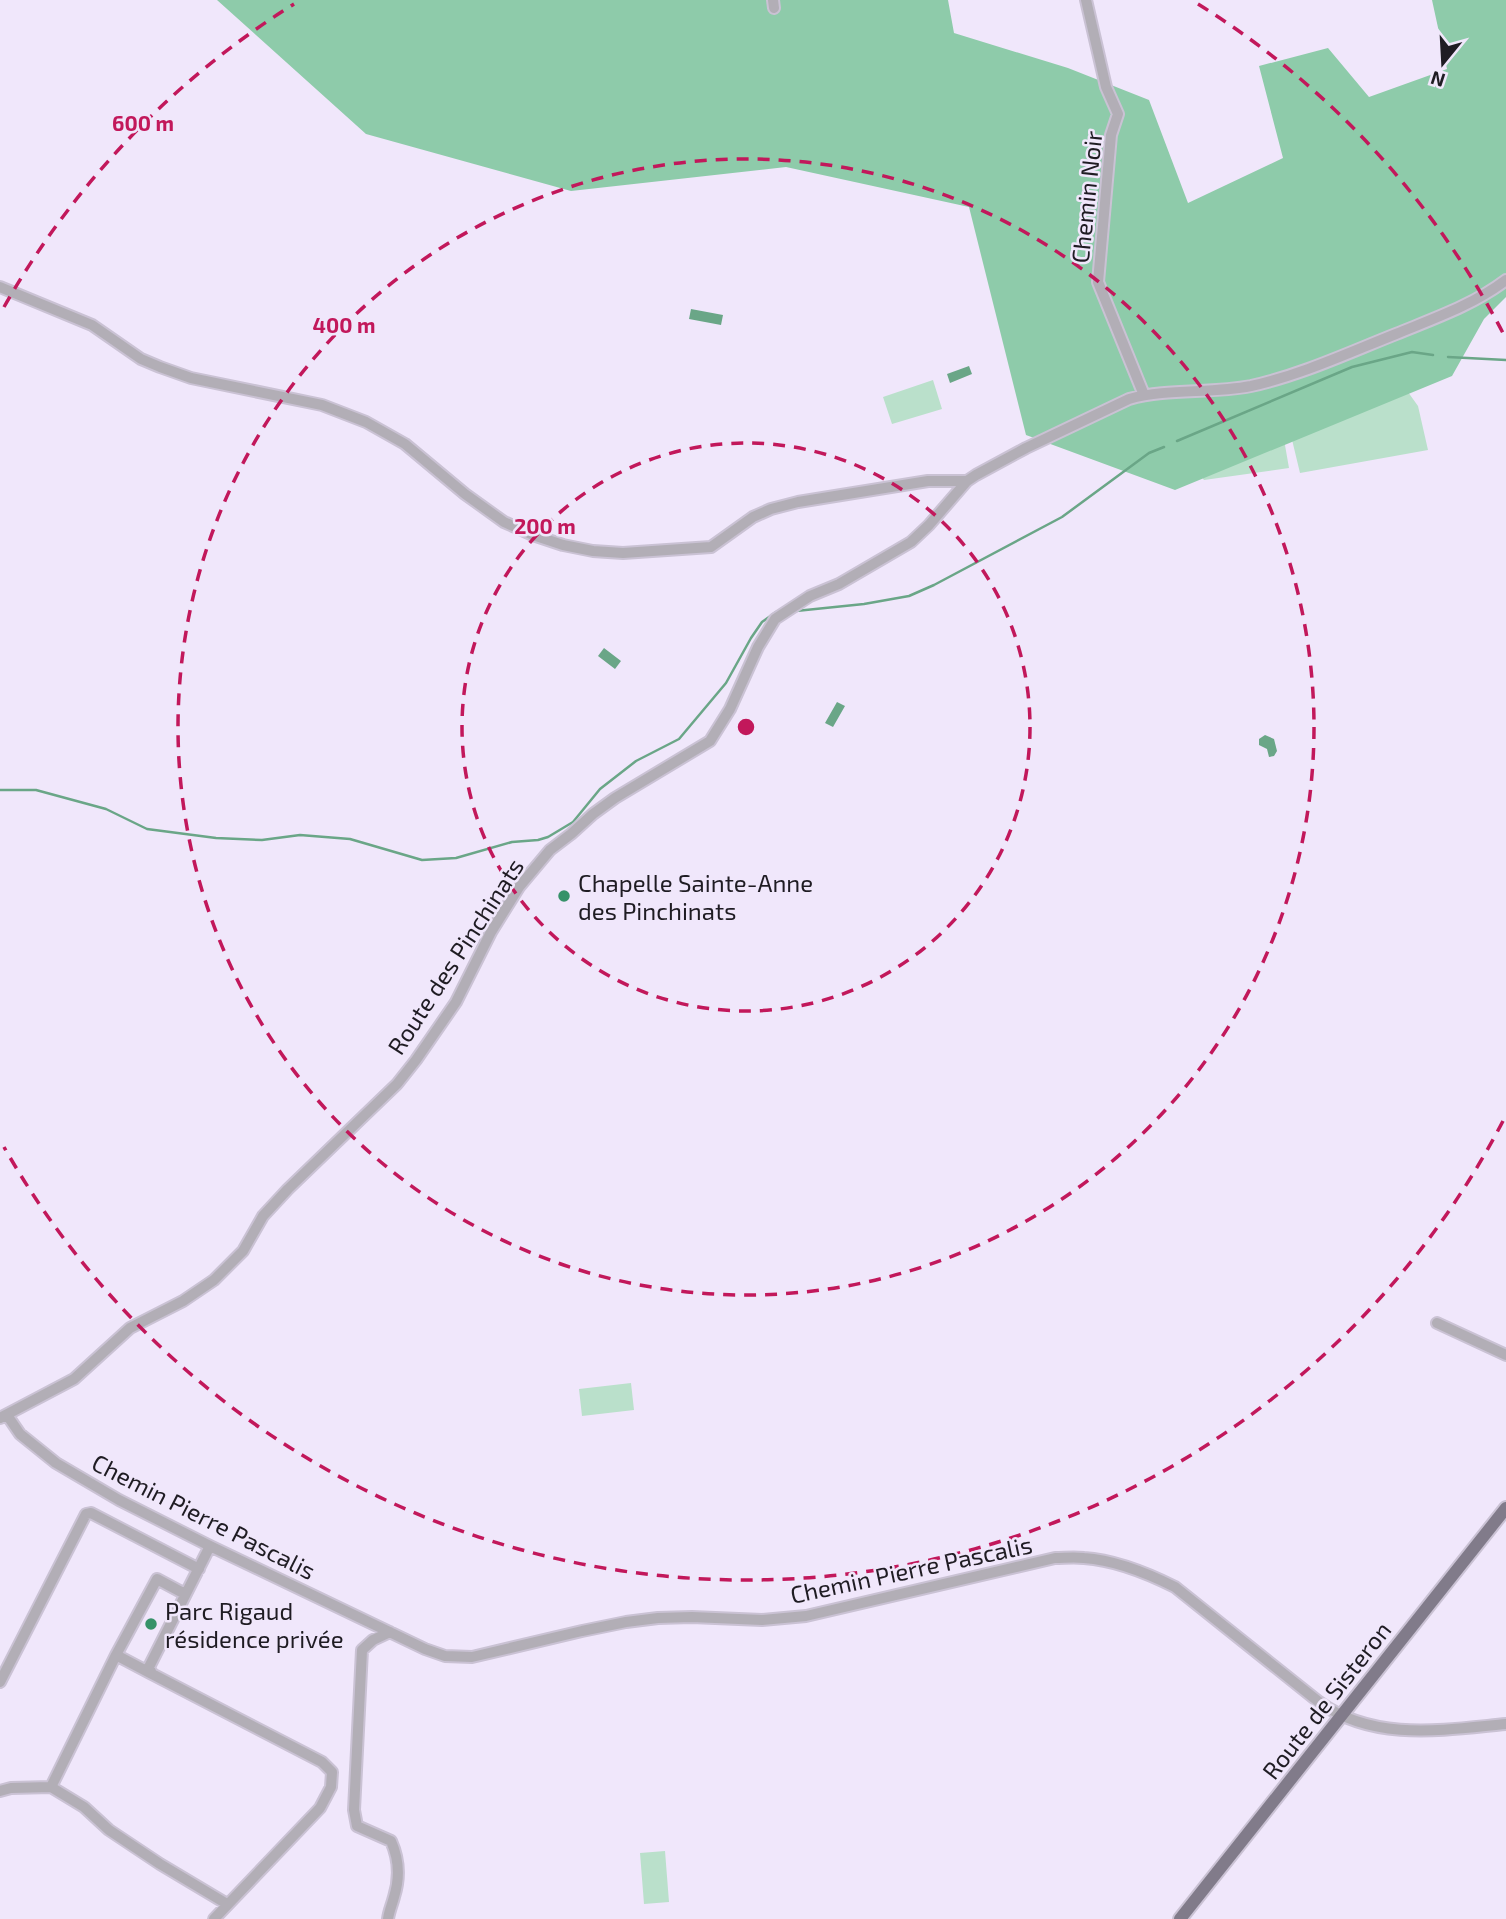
<svg xmlns="http://www.w3.org/2000/svg" width="1506" height="1919" font-family="'Exo 2',sans-serif">
<style>
.green{fill:#bae0cb}
.forest{fill:#8ecbaa}
.water{fill:#6aa687}
.lines{fill:none;stroke-linecap:round;stroke-linejoin:round}
.stream{stroke:#6aa687;stroke-width:2.5}
.minor-casing{stroke:#cac2d4;stroke-width:14}
.major-casing{stroke:#cac2d4;stroke-width:16}
.minor{stroke:#b2aeb6;stroke-width:10}
.major{stroke:#817b8a;stroke-width:12}
.ring{fill:none;stroke:#c2185b;stroke-width:3.5;stroke-dasharray:12 9}
.poi-dot{fill:#369269;stroke:#f0e7fb;stroke-width:2.5}
.labels{text-anchor:middle;dominant-baseline:central;stroke-width:5;stroke-linejoin:round;paint-order:stroke}
.street-label{font-size:24px;fill:#1f1c23;stroke:#f0e7fb}
.poi-label{font-size:24px;fill:#1f1c23;stroke:#f0e7fb;text-anchor:start}
.centre{fill:#c2185b;stroke:#f0e7fb;stroke-width:3.5}
.ring-label{font-size:21px;text-anchor:middle;font-weight:bold;fill:#c2185b;stroke:#f0e7fb;stroke-width:5;stroke-linejoin:round;paint-order:stroke}
</style>
<rect width="100%" height="100%" fill="#f0e7fb"/>
<!-- green -->
<path class="green" d="M933 380 942 409 892 424 883 397Z
M1403 385 1418 406 1428 450 1300 473 1288 423Z
M1282 428 1289 468 1204 480 1197 471Z
M631 1383 634 1410 582 1416 579 1389Z
M665 1851 669 1902 644 1904 640 1853Z"/>
<!-- forest -->
<path class="forest" d="M217 0H948L954 33 1068 68 1149 100 1188 203 1283 158 1259 66 1328 48 1369 97 1447 69 1432 0H1506V297L1484 319 1452 376 1175 490 1026 435 969 207 786 167 571 191 366 134Z"/>
<!-- water -->
<path class="water" d="M691 309 723 315 721 325 689 319Z
M969 366 972 374 950 383 947 374Z
M604 648 621 661 615 669 598 656Z
M837 702 845 706 833 727 825 723Z
M1265 735 1274 739 1277 751 1274 756 1269 757 1267 749 1259 745V739Z"/>
<g class="lines">
<!-- stream -->
<path class="stream" d="M1448 357 1506 360
M1177 441 1352 367 1412 352 1433 355
M796 611 864 604 909 596 934 585 1062 517 1149 453 1164 447
M0 790H36L106 809 147 829 216 838 262 840 300 835 350 839 422 860 456 858 512 842 538 840 548 837 573 822 600 789 636 761 679 739 726 683 751 638 762 622 776 612"/>
<defs>
<path id="minor" d="M773 0 774 8
M1086 0 1106 87 1118 114 1111 135 1098 282 1144 395
M0 287 92 325 141 359 160 367 191 378 322 405 366 422 405 444 465 494 504 522 533 535 563 545 593 551 623 553 711 547 753 517 771 509 798 502 928 481H967
M1437 1323 1506 1355
M7 1415 20 1434 56 1463 119 1500 210 1546 425 1649 445 1656 472 1657 582 1631 626 1622 658 1618 692 1617 762 1620 806 1616 1055 1558C1064 1558 1074 1557 1084 1558 1115 1560 1147 1573 1175 1587L1319 1702C1374 1742 1443 1730 1506 1724
M0 1418 74 1379 130 1328 183 1301 214 1280 243 1251 263 1216 288 1189 397 1084 416 1060 456 1002 491 932 519 887 550 850 571 834 593 814 615 798 710 741 730 709 758 647 775 619 810 596 839 584 911 542 929 525 967 481 976 475 1026 448 1129 399C1168 388 1210 394 1251 386 1301 375 1348 353 1396 334 1435 318 1473 305 1506 280
M210 1546 149 1667 152 1674 322 1762 332 1772 331 1787 320 1808 214 1919
M185 1594 157 1579 116 1655 51 1787 84 1807 109 1830 160 1864 227 1904
M116 1655 152 1674
M0 1682 86 1514 91 1513 199 1569
M0 1791 11 1788 51 1787
M388 1919C389 1911 392 1905 394 1897 400 1878 399 1859 391 1841L357 1826 354 1810 362 1650 373 1640 390 1632"/>
<path id="major" d="M1180 1919 1506 1508"/>
</defs>
<!-- minor casing -->
<use href="#minor" class="minor-casing"/>
<!-- major casing -->
<use href="#major" class="major-casing"/>
<!-- minor -->
<use href="#minor" class="minor"/>
<!-- major -->
<use href="#major" class="major"/>
</g>
<!-- distance rings -->
<g class="ring">
<circle cx="746" cy="727" r="284"/>
<circle cx="746" cy="727" r="568"/>
<path d="M1503 1121A853 853 0 0 1 4 1147M4 307A853 853 0 0 1 294 4M1198 4A853 853 0 0 1 1503 333"/>
</g>
<!-- markers -->
<g class="poi-dot">
<circle cx="564" cy="896" r="7"/>
<circle cx="151" cy="1624" r="7"/>
</g>
<g class="labels">
<!-- street labels -->
<g class="street-label">
<text transform="translate(1086 197) rotate(-84)">Chemin Noir</text>
<text transform="translate(455 956) rotate(-57)">Route des Pinchinats</text>
<text transform="translate(204 1516) rotate(27)">Chemin Pierre Pascalis</text>
<text transform="translate(911 1569) rotate(-12)">Chemin Pierre Pascalis</text>
<text transform="translate(1326 1700) rotate(-52)">Route de Sisteron</text>
</g>
<!-- poi labels -->
<g class="poi-label">
<text x="578" y="882">Chapelle Sainte-Anne<tspan x="578" dy="28">des Pinchinats</tspan></text>
<text x="165" y="1610">Parc Rigaud<tspan x="165" dy="28">résidence privée</tspan></text>
</g>
</g>
<circle cx="746" cy="727" r="10" class="centre"/>
<g class="ring-label">
<text x="143" y="131">600 m</text>
<text x="344" y="333">400 m</text>
<text x="545" y="534">200 m</text>
</g>
<!-- north arrow -->
<g transform="translate(1443 63) rotate(198)" stroke="#f0e7fb" stroke-width="5" paint-order="stroke">
<path d="M0-5L12 26L0 18L-12 26Z" fill="#1f1c23"/>
<text y="-10" font-size="19" font-weight="bold" text-anchor="middle" fill="#1f1c23">N</text>
</g>
</svg>
